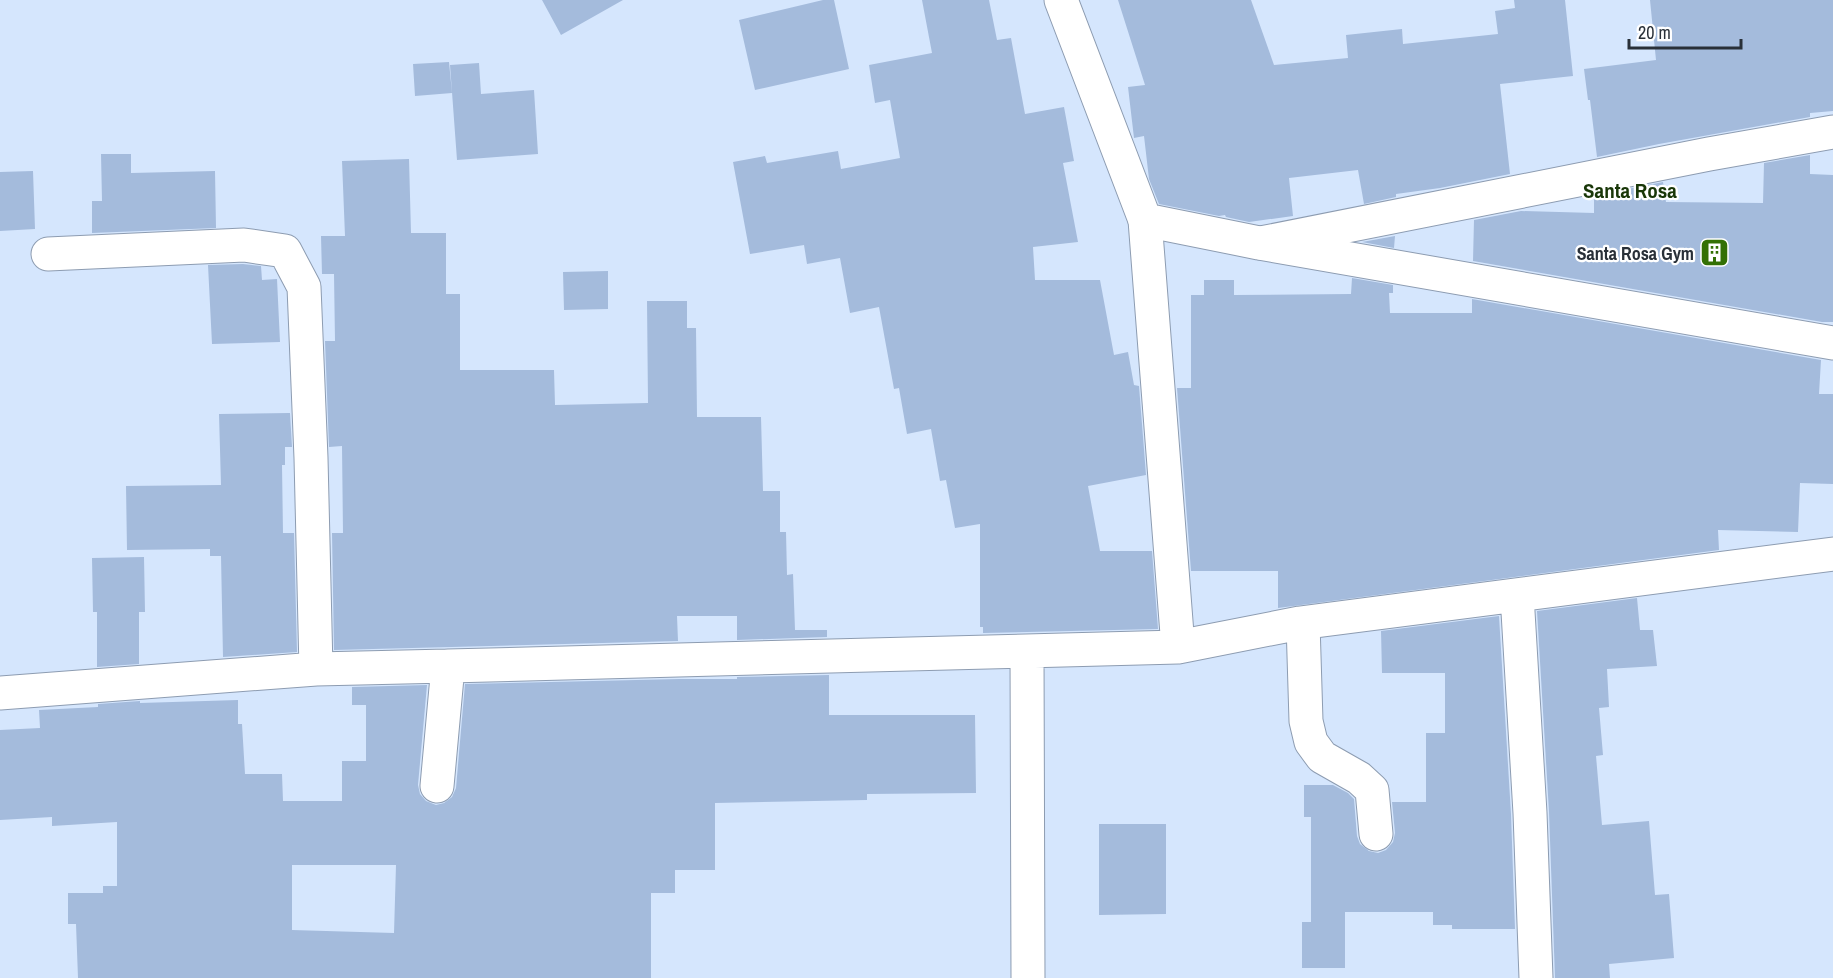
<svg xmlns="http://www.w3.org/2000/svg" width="1833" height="978" font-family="'Archivo Narrow',sans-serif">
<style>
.building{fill:#a4bbdc;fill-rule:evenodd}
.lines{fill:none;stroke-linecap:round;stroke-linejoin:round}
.street-casing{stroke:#8d9cb1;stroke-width:35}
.secondary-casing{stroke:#8d9cb1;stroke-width:35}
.street{stroke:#fff;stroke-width:33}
.secondary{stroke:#fff;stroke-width:33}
.labels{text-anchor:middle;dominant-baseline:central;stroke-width:4.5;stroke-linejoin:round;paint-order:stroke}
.poi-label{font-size:18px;font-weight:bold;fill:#293038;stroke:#fff;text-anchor:end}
.quarter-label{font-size:21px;font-weight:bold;fill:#193708;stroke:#fff}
</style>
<rect width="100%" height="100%" fill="#d5e6fd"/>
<!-- building -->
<path class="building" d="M542 0H623L561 35Z
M823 0H834L849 69 755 90 739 20Z
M922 0H989L997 40 1011 38 1025 114 1064 107 1074 161 1063 163 1078 242 1033 247 1035 280H1100L1114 355 1128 352 1134 385 1139 386 1146 475 1088 486 1100 551H1152L1158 629 983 633V627H980V524L955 528 946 480 940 481 931 429 907 434 899 388 894 389 879 307 850 313 840 258 807 264 804 245 750 254 733 162 765 156 767 163 838 151 841 169 900 158 890 100 875 103 869 65 932 53Z
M1118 0H1251L1274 65 1348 58 1346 35 1402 29 1403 44 1498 34 1495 11 1515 8 1514 0H1565L1573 76 1500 84 1510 174 1440 188 1396 194V197L1364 204 1358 170 1289 178 1293 216 1249 222 1226 217 1225 215 1219 216 1159 204 1149 179 1144 136 1134 138 1128 87 1145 85Z
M1650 0H1833V111L1810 113V117L1659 144 1597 157 1590 100H1588L1584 69 1656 60Z
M449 62 452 93 415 96 413 64Z
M479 63 481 94 534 90 538 154 457 160 450 65Z
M101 154H131V173L215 171 216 228 92 233V201H102Z
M1810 155V174L1833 175V322H1822L1473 261 1474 220 1521 211 1594 213V197H1602V194L1663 182 1666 202 1763 203 1764 163Z
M409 159 411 233H446V294H460V370H554L555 405 648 403 647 301H687V328H696L697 417H761L763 491H780V532H786L787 575 793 574 795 630H827V637L737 640V616H677L678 641 334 650 332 533H343L342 446 329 447 325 341H335L334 274H322L321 236H345L342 161Z
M33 171 35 229 0 231V172Z
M1395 236 1394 248 1362 242Z
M243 264 261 266 262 280 277 279 280 342 212 344 208 265Z
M608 271V309L564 310 563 272Z
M1352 278 1393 285V293H1389L1390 313H1472V299L1821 360 1819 394H1833V484L1800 483 1798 532 1718 530 1719 550 1278 608V571H1191L1177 388H1191V295H1204V280H1234V295L1351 294Z
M290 413 292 447H285V465H282L283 533H294L297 652 223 657 221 556H210V549L127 550 126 486 221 485 219 414Z
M144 557 145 612H139V664L97 667V612H93L92 558Z
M1637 598 1640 630H1653L1657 666 1607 669 1609 707 1599 708 1603 755 1596 756 1602 825 1649 821 1655 895 1669 894 1674 958 1609 964 1610 978H1555L1549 812 1537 611Z
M1499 616 1511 814 1515 929H1452V925H1433V912H1345V968H1302V922H1311V817H1304V785H1333L1348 793 1354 799 1357 836 1360 844 1369 851 1378 853 1386 850 1393 842 1395 833 1392 802H1426V733H1445V673H1382L1381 631Z
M829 675V715H975L976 793 867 794V800L715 803V870H675V893H651V978H78L76 924H68V893H103V886H117V822L52 826V817L0 820V730L40 728 39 710 98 707V704L140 701V703L238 700V724H242L245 774H282L283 801H342V761H366V705H352V687L427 685 418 785 420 794 426 801 436 805 444 803 452 797 456 788 465 684 679 679H737V677ZM292 865H396L394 933 292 930Z
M1099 824H1166V914L1099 915Z"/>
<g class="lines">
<defs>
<path id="street" d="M1145 220 1178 647
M1261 243 1709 154 1833 132
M48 254 244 245 285 251 304 287 311 458 316 669
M1517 595 1530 813 1536 978
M1303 623 1306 721 1311 742 1322 757 1359 778 1372 790 1376 834
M1027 651 1028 978
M0 693 316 669 448 666
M437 786 448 666 1178 647 1300 623 1833 554"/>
<path id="secondary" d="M1061 0 1145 220 1259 243 1833 343"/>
</defs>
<!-- street casing -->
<use href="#street" class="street-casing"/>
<!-- secondary casing -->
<use href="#secondary" class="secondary-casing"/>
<!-- street -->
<use href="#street" class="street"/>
<!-- secondary -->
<use href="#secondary" class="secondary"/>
</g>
<!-- icons -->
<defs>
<symbol id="building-square" viewBox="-11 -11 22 22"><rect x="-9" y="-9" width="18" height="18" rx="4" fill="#337004" stroke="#fff"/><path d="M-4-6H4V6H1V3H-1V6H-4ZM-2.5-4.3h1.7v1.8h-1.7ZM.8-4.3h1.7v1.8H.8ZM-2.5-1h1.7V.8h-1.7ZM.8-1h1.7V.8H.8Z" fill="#fff"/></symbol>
</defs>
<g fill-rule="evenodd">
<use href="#building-square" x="1698" y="236" width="33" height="33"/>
</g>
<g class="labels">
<!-- poi labels -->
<g class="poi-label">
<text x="1694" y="253">Santa Rosa Gym</text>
</g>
<!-- quarter labels -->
<g class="quarter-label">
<text x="1630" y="190">Santa Rosa</text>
</g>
</g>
<!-- scale -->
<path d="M1629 39v9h112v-9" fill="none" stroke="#293038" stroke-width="3"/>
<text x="1638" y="39" font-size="18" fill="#293038" stroke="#ffffff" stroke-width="4.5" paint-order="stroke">20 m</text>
</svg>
